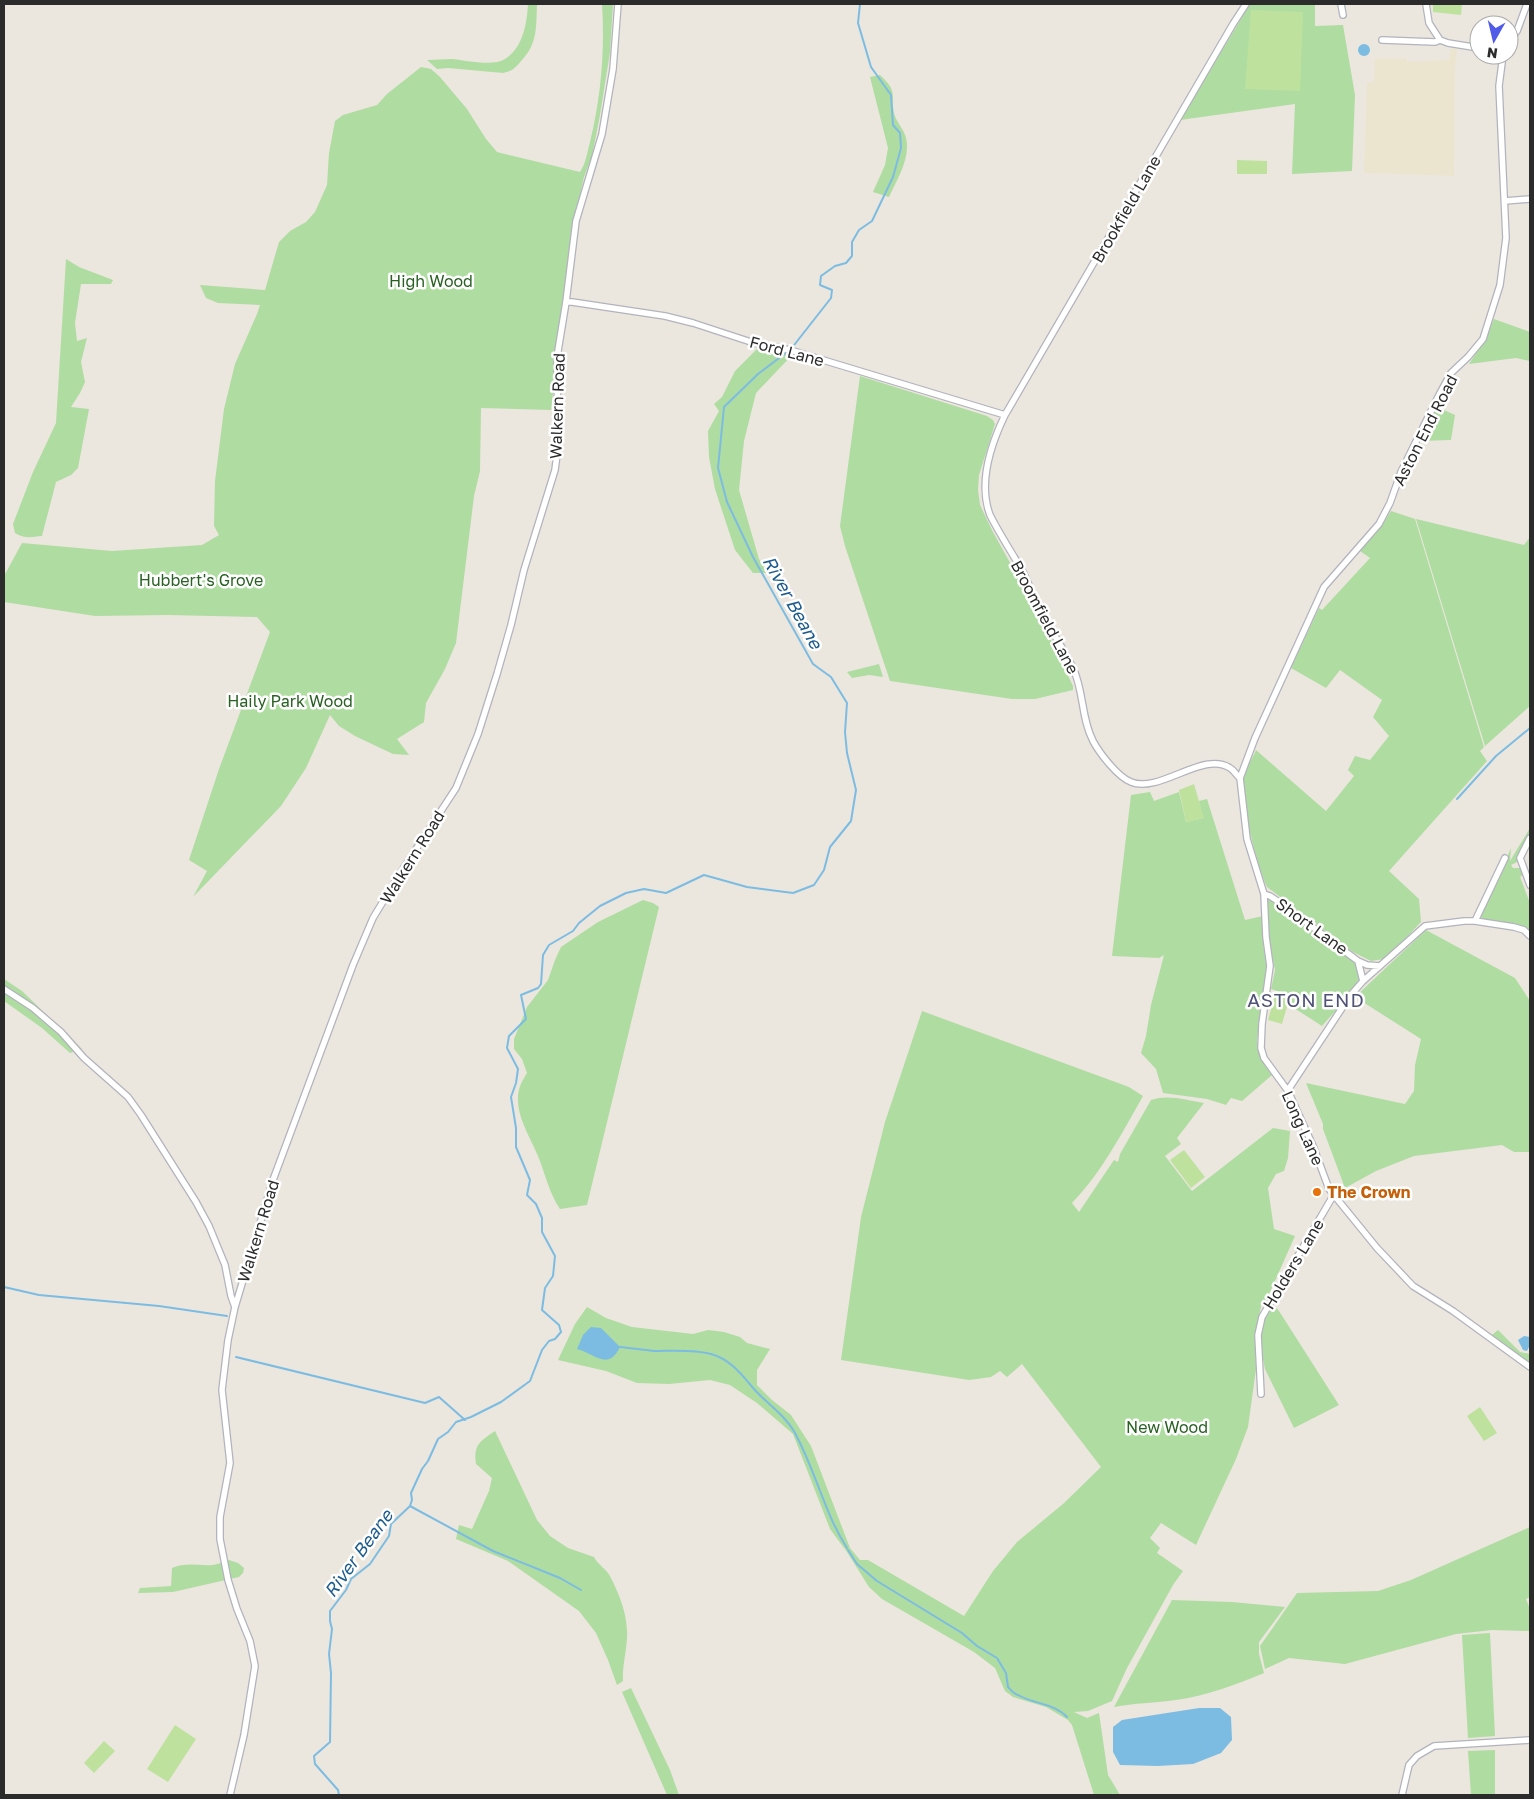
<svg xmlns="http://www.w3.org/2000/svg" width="1534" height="1799" font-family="'Golos Text',sans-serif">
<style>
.education{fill:#ebe5d0}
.green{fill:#afdca1}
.pitch{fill:#bee29e}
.water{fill:#7cbce2}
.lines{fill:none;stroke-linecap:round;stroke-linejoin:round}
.stream{stroke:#7cbce2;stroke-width:2}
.minor-casing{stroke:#b2b3bd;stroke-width:8}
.minor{stroke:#fff;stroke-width:5.5}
.food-dot{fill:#e8710a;stroke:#fff;stroke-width:2}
.labels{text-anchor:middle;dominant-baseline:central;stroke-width:5;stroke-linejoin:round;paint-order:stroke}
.street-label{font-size:16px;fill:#2b2b2b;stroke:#fff}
.park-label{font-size:16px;fill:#286122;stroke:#fff}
.food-label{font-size:16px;font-weight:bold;fill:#c56008;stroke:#fff;text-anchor:start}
.water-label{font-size:18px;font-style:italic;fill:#1c5b8e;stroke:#fff}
.quarter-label{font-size:19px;letter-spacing:1px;fill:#505377;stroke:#fff}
</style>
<rect width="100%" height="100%" fill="#ebe7de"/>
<!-- education -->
<path class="education" d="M1451 49H1457L1455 67 1454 176 1364 173 1367 82H1374L1375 58 1407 59V62L1449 60Z"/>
<!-- green -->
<path class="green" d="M528 4H537C536 26 538 43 522 60 516 67 513 71 503 73L448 68 437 69 427 60C435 60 443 59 451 59 465 60 493 67 505 59 523 48 527 23 528 4Z
M602 4H613L610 52 600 115 592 156 584 177 574 221 551 410 481 408 480 471 474 496 456 643 445 669 426 703 424 722 397 739 409 755 393 754 355 736 339 726 330 715 306 768 281 806 193 897 207 871 189 860 219 769 270 632 257 617 168 615 95 616 4 602V576L22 543 112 551 202 545 219 535 214 526 215 481 224 409 235 364 257 314 260 305 218 303 206 298 200 285 265 290 279 242 290 231 306 222 315 212 327 185 329 153 335 121 343 115 377 105 387 94 421 67 431 69 440 77 467 109 486 139 497 152 580 172C586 163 587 153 590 142 601 97 605 50 602 4Z
M1250 4H1315V26L1343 25 1355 95 1352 171 1292 174 1295 104 1180 120Z
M880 75C899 93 890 93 894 113 896 122 904 129 906 138 911 157 897 180 889 197L873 192 885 165 888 148 870 77Z
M66 259 79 267 113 280 111 284H81L75 323 77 341 87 338 81 362 85 382 80 393 71 407 89 409 78 468 71 475 56 482 42 536C32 537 24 539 15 533L13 524 33 472 56 423Z
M1494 319 1530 332V361L1516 358 1469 364 1485 340Z
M757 349 793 354 756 393 744 441 739 490 759 559 767 573H753L735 550 715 489 709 457 708 431 719 411 714 404 722 397 735 371Z
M860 376 987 416 993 420 995 424 979 475 978 490 980 505 993 532 1040 617 1073 686V690L1035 699H1012L890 681 845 546 840 526Z
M1437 407 1455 415 1451 440 1420 441Z
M1391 511 1415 519 1484 747 1480 751 1487 761 1389 871 1419 899 1421 922 1391 954 1384 959 1371 961 1353 952 1267 887C1257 865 1239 798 1244 775 1246 767 1253 758 1256 750L1326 811 1354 776 1348 770 1355 756 1370 760 1389 736 1373 717 1382 700 1340 670 1326 688 1291 668 1319 608 1322 610 1370 558 1360 551 1379 530Z
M1416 519 1524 545 1530 537V706L1485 746Z
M879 664 883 677 869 675 852 678 847 672Z
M1150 792 1154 801 1179 792 1186 822 1203 818 1199 801 1207 799 1245 920 1263 916V944L1267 968 1266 983 1259 1023 1257 1041 1260 1057 1272 1075 1242 1101 1231 1098 1226 1105 1207 1099 1163 1093 1156 1069 1141 1053 1146 1036 1151 1005 1164 955 1159 958 1112 956 1131 795Z
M1530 828C1530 840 1520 850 1517 862L1511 865 1513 868H1521L1524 874 1520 877 1530 903V931L1517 925 1483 919 1481 917 1511 848 1510 861Z
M1268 899H1270L1351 957C1355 963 1360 968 1360 975 1359 989 1331 1015 1322 1026L1291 1006 1292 996 1271 989 1275 970 1267 928Z
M643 900 653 903 659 907 587 1205 560 1209C549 1193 545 1173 538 1156 531 1139 517 1117 518 1098 518 1088 522 1081 527 1073L522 1059 514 1049V1039L527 1007 548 980 555 960 561 947 598 922Z
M1426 930 1515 978 1530 1001V1152H1514L1502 1145 1414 1156 1376 1171 1345 1188 1323 1129V1124L1306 1083 1405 1104 1414 1091 1415 1065 1421 1039 1355 997Z
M4 979 22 991 82 1049 70 1053 42 1028 4 1001Z
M922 1011 1129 1087 1143 1096C1122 1133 1102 1172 1072 1203L1079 1212 1114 1160 1118 1162 1120 1154 1151 1100C1167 1094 1187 1100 1204 1103L1177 1138 1181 1144 1165 1156 1192 1191 1273 1128 1290 1131 1288 1158 1284 1171 1276 1174 1268 1188 1274 1229 1295 1236 1270 1292 1261 1306 1255 1339 1256 1369 1248 1427 1236 1459 1196 1545 1161 1523 1150 1538 1160 1548 1157 1553 1183 1571 1173 1585 1127 1668 1112 1701 1088 1711 1074 1712 1087 1718 1099 1713 1108 1775 1120 1795H1094L1072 1725 1068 1720 1046 1707 1013 1697 1005 1691 995 1668 974 1652 882 1599 869 1587 847 1552 830 1529 793 1434 757 1403 730 1385 710 1380 669 1384 637 1383 606 1371 558 1360 575 1324 587 1307 606 1318 632 1327 693 1334 708 1330 724 1332 740 1337 747 1343 770 1349 757 1370V1385L772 1400 791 1415 811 1446 850 1548 860 1560H868L964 1616 993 1571 1017 1542 1063 1504 1101 1467 1022 1364 1007 1377 1000 1371 991 1377 969 1380 841 1360 861 1217 885 1122Z
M1271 1302 1279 1311 1339 1405 1294 1428 1265 1369C1259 1341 1260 1328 1271 1302Z
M1498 1330 1520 1352 1530 1354V1365L1492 1335Z
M495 1431 537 1520 550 1536 568 1548 594 1557C598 1565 607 1569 611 1578 619 1594 626 1611 627 1630 628 1647 622 1664 623 1681L617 1685 608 1660 596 1633 579 1611 508 1561 456 1539 459 1525 472 1529 489 1491 492 1478 476 1464C473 1445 480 1441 495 1431Z
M1530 1527V1597L1526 1599 1530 1609V1631L1492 1630 1456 1634 1345 1664 1289 1658 1265 1669 1260 1646 1297 1593 1378 1591 1411 1580Z
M229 1560 238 1563 244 1568 243 1573 239 1577 173 1592 138 1593 140 1588 171 1586 172 1568C186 1562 199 1566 213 1565 218 1564 224 1562 229 1560Z
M1172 1600 1232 1602 1285 1607 1259 1642V1654L1264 1673C1235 1685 1206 1696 1176 1700 1155 1703 1134 1703 1114 1707Z
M1490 1633 1495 1736 1468 1738 1462 1635Z
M631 1688 670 1770 679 1795H667L622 1692Z
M1495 1750V1795H1471L1468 1751Z"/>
<!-- pitch -->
<path class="pitch" d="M1433 4H1462L1461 15 1433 12Z
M1251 10 1303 12 1300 91 1245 89Z
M1237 160 1267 161V174H1237Z
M1194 784 1204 818 1186 822 1179 790Z
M1276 992 1290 996 1282 1024 1268 1020Z
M1184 1150 1205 1177 1191 1188 1170 1160Z
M1480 1407 1497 1433 1484 1441 1467 1416Z
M175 1725 196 1739 168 1782 147 1769Z
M104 1741 115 1751 94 1773 84 1763Z"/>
<!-- water -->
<path class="water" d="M1358 50a6 6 0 1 1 12 0a6 6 0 1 1-12 0Z
M591 1327 601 1328 620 1347C608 1372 594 1353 577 1349L583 1335Z
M1524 1336 1530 1337V1345L1527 1351 1523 1350 1518 1340Z
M1199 1708H1220L1231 1717 1232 1740 1221 1753 1193 1764 1158 1766 1120 1765 1113 1752V1727L1122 1720Z"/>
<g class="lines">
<!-- stream -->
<path class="stream" d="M791 349 831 298 832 290 820 285 821 276 835 266 846 263 852 256V242L859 230 872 221 893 177 901 148 900 133 893 125 891 95 871 67 858 23 860 4
M1457 799 1496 756 1530 728
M4 1287 39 1295 159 1306 227 1316
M620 1347C631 1348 642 1350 654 1351 672 1351 693 1349 711 1354 730 1359 742 1375 754 1389 768 1405 788 1417 797 1437 816 1473 825 1514 847 1548
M236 1357 425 1403 439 1397 465 1420
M410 1506 493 1551 560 1578 581 1590
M848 1550 857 1564 877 1581 962 1633 977 1646 997 1658 1006 1673 1008 1687C1011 1690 1014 1694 1018 1695 1033 1704 1054 1703 1067 1717
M339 1795 338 1790 315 1764 314 1756 330 1742 331 1673 329 1654 332 1629 330 1621V1611L346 1590 351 1579 370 1564 389 1536 391 1524 410 1506 412 1500 411 1493 422 1469 428 1461 438 1439 448 1432 456 1422 471 1417 501 1402 530 1381 542 1350 549 1341 555 1339 561 1332 559 1325 542 1310 545 1288 553 1276 555 1256 542 1232V1218L536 1204 527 1195 530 1180 516 1147V1128L511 1097 516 1083 518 1069 507 1048 509 1036 526 1019 521 995 538 988 541 984 543 955 549 945 573 931 579 923 600 906 626 893 644 889 666 893 704 875 747 887 793 893 814 885 824 870 830 847 851 821 856 790 847 753 845 732 847 703 831 677 813 664 753 557 727 502 718 468 724 407 758 374 787 352"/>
<defs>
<path id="minor" d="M1341 4 1343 15
M1426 4 1429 23 1440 40
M1382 40 1435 42 1440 40 1448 43 1479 48
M1509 42 1517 31 1527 4
M1505 201 1530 199
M566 302H572L665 316 693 323 754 343 790 350 1005 415
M1240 778C1236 775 1234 770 1230 768 1204 750 1159 794 1131 782 1118 777 1100 754 1093 741 1081 718 1084 691 1073 668 1064 649 1051 631 1041 612 1034 600 1030 586 1024 574 1013 554 1000 535 990 515 978 483 991 444 1005 415L1233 24 1246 4
M1240 778 1255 738 1324 587 1379 524 1390 503 1401 472 1439 395 1451 373 1468 357 1483 339 1500 285 1506 238 1499 86 1503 55
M1240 778 1247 839 1264 894 1266 937 1270 966 1262 1024 1261 1048 1264 1058 1288 1091 1313 1146 1329 1189 1377 1248 1413 1286 1453 1311 1530 1367
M1530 838 1520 858 1530 885
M1264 894 1270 896 1282 904 1358 961 1367 965 1380 966
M1475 921 1505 858
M1358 961 1363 981
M4 989 33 1008 61 1032 84 1058 128 1097 141 1115 196 1202 209 1226 225 1265 231 1296 235 1307
M1288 1090 1350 996 1363 981 1425 926 1464 921H1475L1514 927 1524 930 1530 936
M1261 1394 1258 1335 1262 1317 1333 1196
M230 1795 244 1735 255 1666 250 1641 237 1609 228 1580 220 1539V1517L230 1463 222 1390 228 1340 235 1307 273 1180 353 965 373 918 401 872 456 788 478 734 497 674 511 625 524 570 555 470 558 447 557 357 566 302 576 221 602 134 613 69 618 4
M1402 1795 1409 1765 1417 1756 1434 1746 1530 1740"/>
</defs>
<!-- minor casing -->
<use href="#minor" class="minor-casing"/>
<!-- minor -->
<use href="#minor" class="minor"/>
</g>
<!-- markers -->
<circle class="food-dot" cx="1317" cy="1192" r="5"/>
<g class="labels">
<!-- street labels -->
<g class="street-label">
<text transform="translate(1126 209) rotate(-60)">Brookfield Lane</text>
<text transform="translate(787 351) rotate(15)">Ford Lane</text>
<text transform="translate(557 406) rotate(-88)">Walkern Road</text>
<text transform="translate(1425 430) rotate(-63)">Aston End Road</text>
<text transform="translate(1045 617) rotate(62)">Broomfield Lane</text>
<text transform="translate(412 857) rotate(-58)">Walkern Road</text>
<text transform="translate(1312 926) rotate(36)">Short Lane</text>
<text transform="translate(1303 1128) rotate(66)">Long Lane</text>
<text transform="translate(258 1231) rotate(-73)">Walkern Road</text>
<text transform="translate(1293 1264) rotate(-59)">Holders Lane</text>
</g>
<!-- park labels -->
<g class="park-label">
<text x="431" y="281">High Wood</text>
<text x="201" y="580">Hubbert's Grove</text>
<text x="290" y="701">Haily Park Wood</text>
<text x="1167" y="1427">New Wood</text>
</g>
<!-- food labels -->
<g class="food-label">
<text x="1327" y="1192">The Crown</text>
</g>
<!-- water labels -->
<g class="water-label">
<text transform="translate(793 602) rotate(61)">River Beane</text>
<text transform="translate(358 1553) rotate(-54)">River Beane</text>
</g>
<!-- quarter labels -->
<g class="quarter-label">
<text x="1306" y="999">ASTON END</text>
</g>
</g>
<!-- border -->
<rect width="1534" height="1799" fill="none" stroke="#2b2b2b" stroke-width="10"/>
<!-- north arrow -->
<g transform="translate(1494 40) rotate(188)"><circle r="24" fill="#ffffff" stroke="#aaaaaa"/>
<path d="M0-4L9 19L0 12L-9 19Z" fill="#505ce7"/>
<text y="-8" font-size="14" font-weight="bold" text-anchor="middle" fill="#2b2b2b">N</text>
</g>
</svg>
